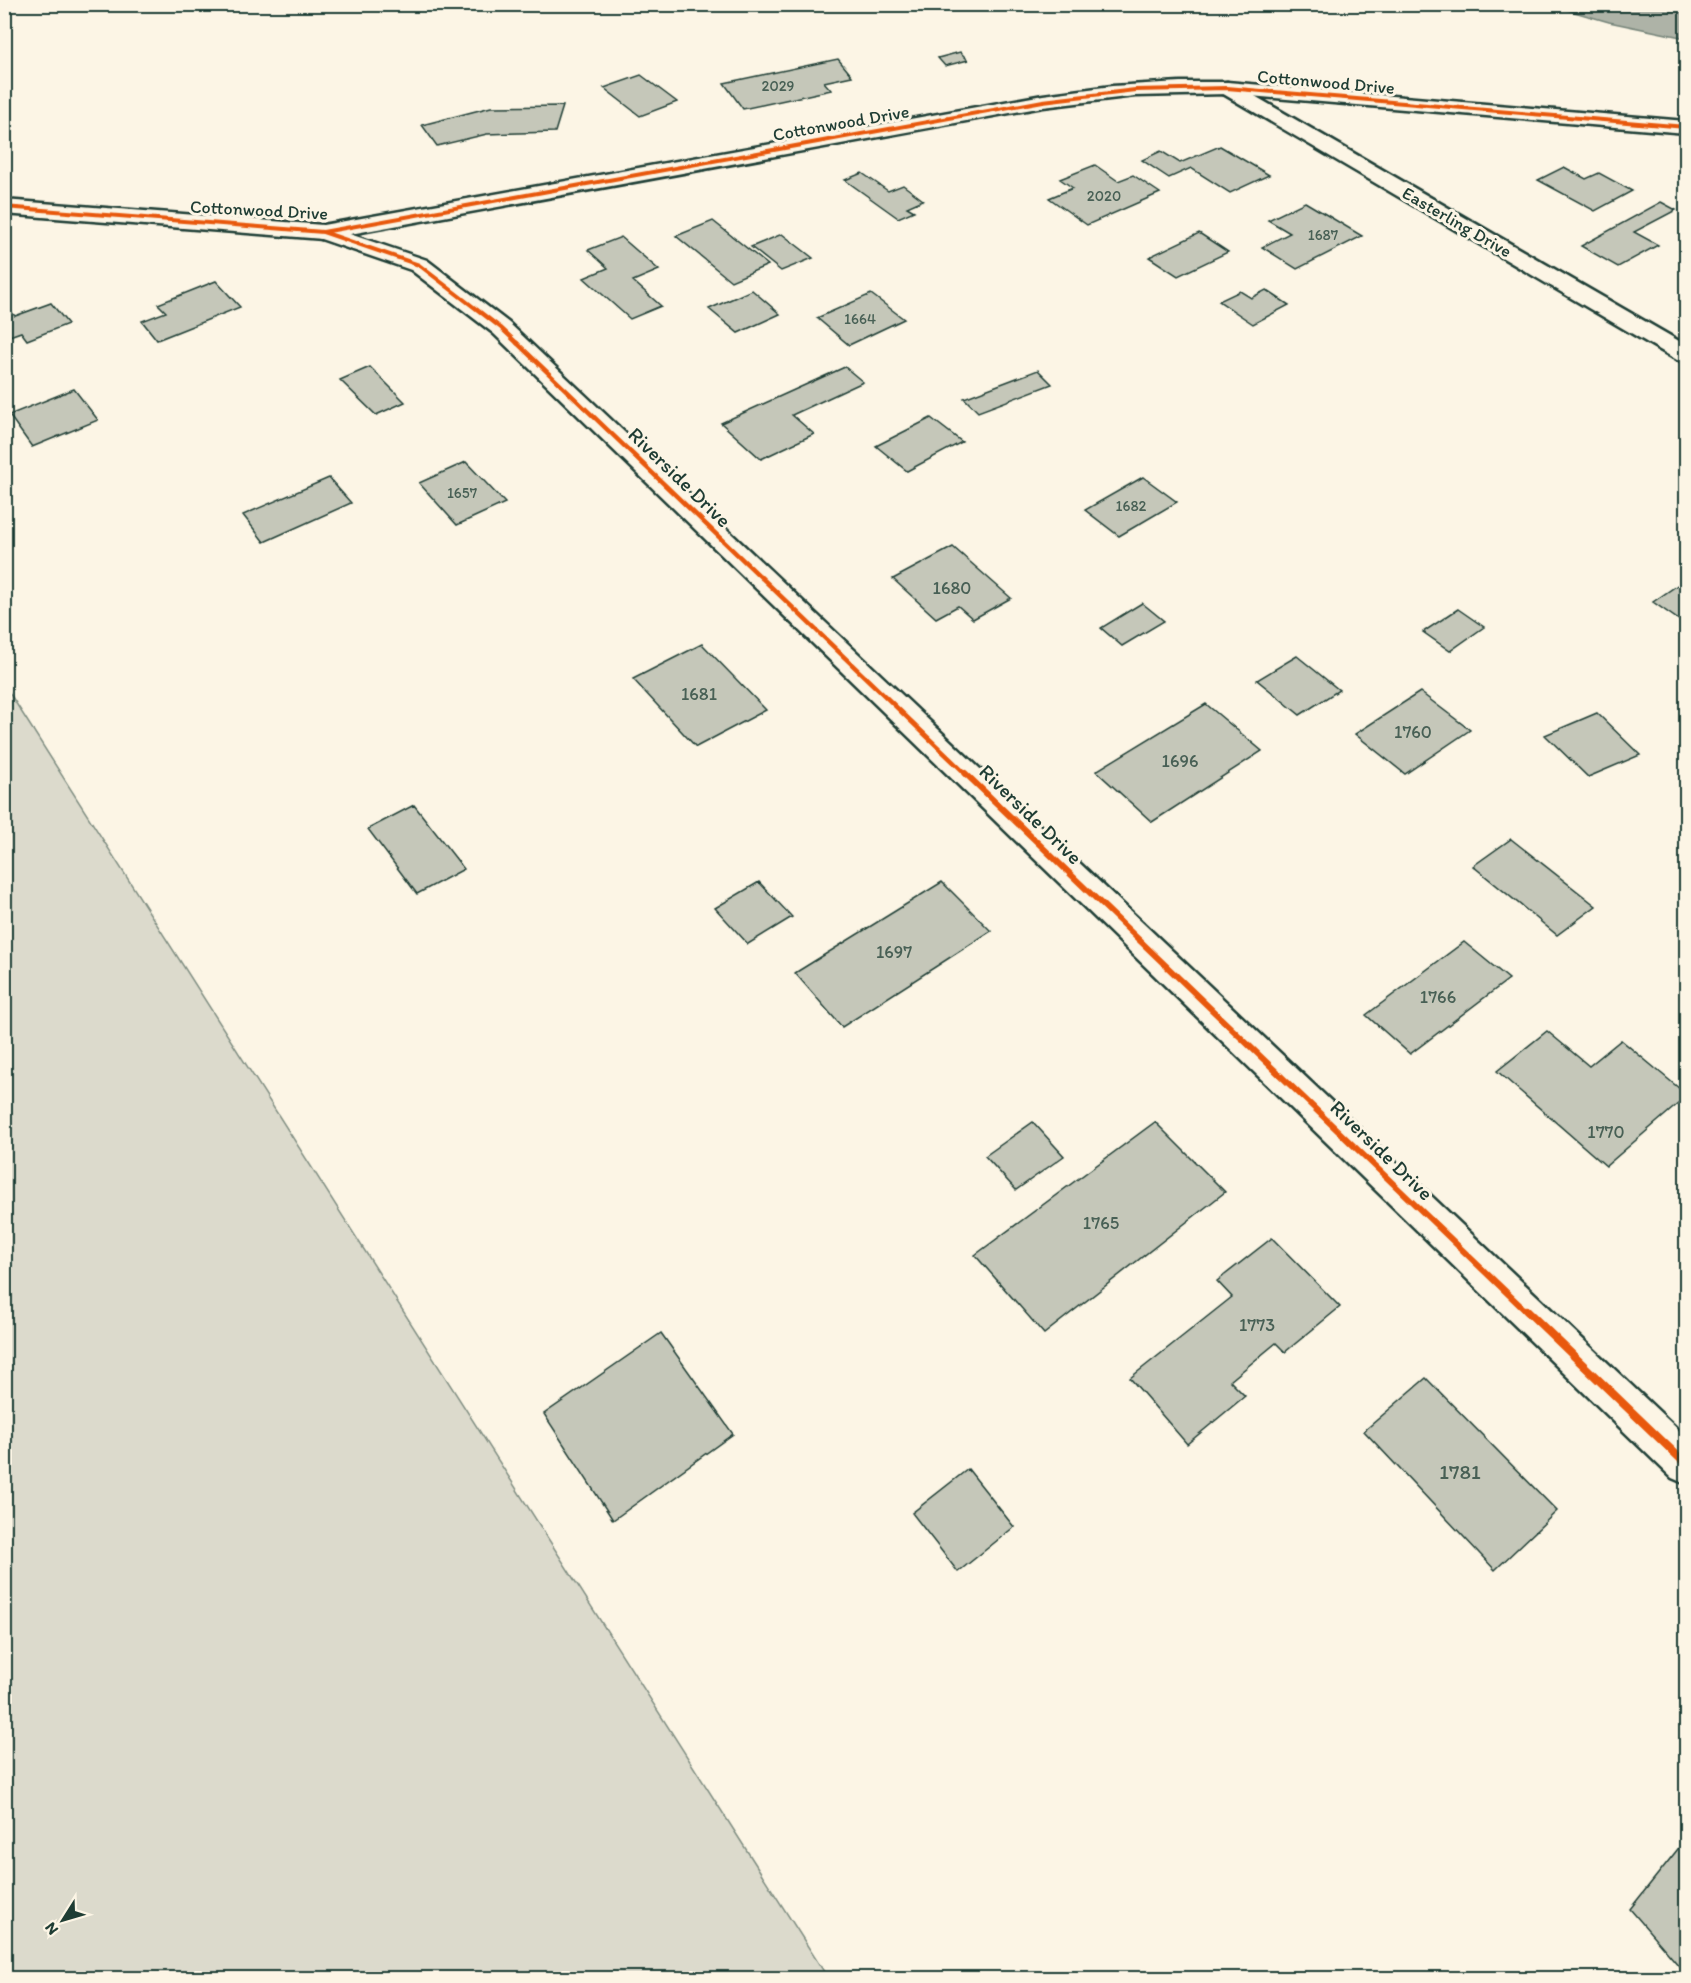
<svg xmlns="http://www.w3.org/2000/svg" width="1691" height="1983" font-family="Itim,sans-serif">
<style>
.green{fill:#dcdacc;stroke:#7e8c80;stroke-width:1.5}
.water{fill:#aeb3a7;stroke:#758479;stroke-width:1.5}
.building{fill:#c5c7b9;stroke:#1f3d34;stroke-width:1.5}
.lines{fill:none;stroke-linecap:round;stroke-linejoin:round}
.street-casing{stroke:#1f3d34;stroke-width:5}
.secondary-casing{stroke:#1f3d34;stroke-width:5}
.street{fill:#fcf5e5;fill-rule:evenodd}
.secondary{fill:#fcf5e5;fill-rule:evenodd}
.cycleway-far3-casing{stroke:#fcf5e5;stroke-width:6}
.cycleway-far2-casing{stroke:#fcf5e5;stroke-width:8}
.cycleway-far1-casing{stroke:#fcf5e5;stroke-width:10}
.cycleway-casing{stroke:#fcf5e5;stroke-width:11}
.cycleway-far3{stroke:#e8590c;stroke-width:4}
.cycleway-far2{stroke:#e8590c;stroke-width:4.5}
.cycleway-far1{stroke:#e8590c;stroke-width:6}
.cycleway{stroke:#e8590c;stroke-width:8}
.labels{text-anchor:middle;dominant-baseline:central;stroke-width:6;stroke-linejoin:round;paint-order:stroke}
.far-number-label{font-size:15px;fill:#486055}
.far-street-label{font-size:18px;fill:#1f3d34;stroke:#fcf5e5}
.number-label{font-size:18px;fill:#486055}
.street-label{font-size:21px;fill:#1f3d34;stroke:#fcf5e5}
.near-number-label{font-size:21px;fill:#486055}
</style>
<rect width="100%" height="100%" fill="#fcf5e5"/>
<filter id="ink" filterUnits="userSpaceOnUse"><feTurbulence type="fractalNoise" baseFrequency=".0167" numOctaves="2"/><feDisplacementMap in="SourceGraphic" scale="12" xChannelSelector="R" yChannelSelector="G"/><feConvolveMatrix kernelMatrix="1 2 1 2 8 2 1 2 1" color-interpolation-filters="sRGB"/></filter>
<g filter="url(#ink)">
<!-- green -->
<path class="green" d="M5 686 828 1978H5Z"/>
<!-- water -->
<path class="water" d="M1550 5H1686V38L1609 22Z"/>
<!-- building -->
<path class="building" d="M960 52 968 60 945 66 938 58Z
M838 59 852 76 824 82 831 90 743 109 724 83Z
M641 75 677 102 640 116 604 88Z
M563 106 555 132 487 134 437 146 422 125 491 107Z
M1220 146 1269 175 1230 193 1191 168 1169 178 1142 160 1161 151 1180 163Z
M1095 165 1118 181 1133 175 1160 193 1087 225 1049 198 1073 188 1060 179Z
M1564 167 1586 179 1599 173 1632 191 1595 211 1538 180Z
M862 173 888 191 903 185 923 200 907 207 914 211 898 218 845 180Z
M1305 202 1362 236 1297 269 1262 247 1290 233 1268 220Z
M1661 202 1676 210 1634 232 1658 245 1618 267 1581 246Z
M713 221 768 265 731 281 676 236Z
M1199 233 1228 252 1178 276 1149 257Z
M782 234 813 258 781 271 751 247Z
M621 237 659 270 633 281 661 306 630 319 584 278 608 268 588 250Z
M216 281 240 307 157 340 142 321 166 312 158 304Z
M752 290 780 314 738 333 709 309Z
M1266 290 1289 305 1253 324 1219 301 1240 291 1251 298Z
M871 294 904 319 849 345 817 318Z
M51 303 68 324 27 340 21 332 4 338V309L8 308 15 316Z
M370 367 405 402 376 415 340 380Z
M845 367 863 382 792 415 814 434 761 459 721 423Z
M1038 370 1052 384 978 412 964 398Z
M74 389 98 420 32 447 9 415Z
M931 418 962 442 907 471 876 446Z
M466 462 505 503 457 525 419 483Z
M1143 477 1177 502 1119 536 1085 510Z
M329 478 351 503 264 542 243 515Z
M953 547 1011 598 973 619 958 606 936 618 893 579Z
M1682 582 1686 585V625L1653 602Z
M1142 603 1164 621 1122 646 1101 628Z
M1458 609 1484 627 1450 651 1423 632Z
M702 644 766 710 696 747 633 679Z
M1297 656 1339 690 1300 715 1257 680Z
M1420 692 1470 730 1405 774 1355 734Z
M1206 704 1262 751 1152 822 1096 771Z
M1597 713 1640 755 1588 777 1545 735Z
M414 805 464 869 417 894 368 829Z
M1511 839 1596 906 1557 935 1473 866Z
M759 882 792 917 748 944 715 908Z
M942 882 991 931 842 1027 795 973Z
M1464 942 1509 979 1410 1054 1366 1015Z
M1547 1031 1589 1066 1621 1040 1686 1094V1097L1606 1166 1497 1071Z
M1033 1122 1064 1156 1016 1190 985 1156Z
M1155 1122 1225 1192 1044 1334 975 1255Z
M1272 1238 1340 1307 1285 1352 1276 1343 1230 1381 1245 1396 1187 1444 1130 1378 1232 1297 1217 1281Z
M661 1333 733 1434 613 1520 544 1414Z
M1426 1378 1557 1511 1495 1570 1364 1431Z
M968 1469 1014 1527 958 1572 912 1513Z
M1686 1839V1974L1630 1909Z"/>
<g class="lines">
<defs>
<path id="street" d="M1227 82 1234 84 1686 345V362L1677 360 1220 92 1217 88 1220 84Z
M323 225 427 260 509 323 1686 1437V1484L1672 1478 493 333 411 270 315 237 312 232 315 227Z"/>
<path id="secondary" d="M1180 82H1227L1686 121V133L1227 94 1135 96 1043 107 323 239 4 214V200L323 225 1043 95 1112 86Z"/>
</defs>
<!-- street casing -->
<use href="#street" class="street-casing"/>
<!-- secondary casing -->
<use href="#secondary" class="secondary-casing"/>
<!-- street -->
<use href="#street" class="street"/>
<!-- secondary -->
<use href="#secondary" class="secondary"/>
<defs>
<path id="cycleway-far3" d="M4 207 323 232 1043 101 1135 90 1227 88 1686 127
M323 232 419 265 501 328 518 344"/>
<path id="cycleway-far2" d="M517 343 966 774"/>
<path id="cycleway-far1" d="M965 773 1527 1312"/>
<path id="cycleway" d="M1526 1310 1686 1464"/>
</defs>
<!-- cycleway-far3 casing -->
<use href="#cycleway-far3" class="cycleway-far3-casing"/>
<!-- cycleway-far2 casing -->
<use href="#cycleway-far2" class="cycleway-far2-casing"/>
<!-- cycleway-far1 casing -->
<use href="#cycleway-far1" class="cycleway-far1-casing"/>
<!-- cycleway casing -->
<use href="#cycleway" class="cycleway-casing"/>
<!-- cycleway-far3 -->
<use href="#cycleway-far3" class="cycleway-far3"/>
<!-- cycleway-far2 -->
<use href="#cycleway-far2" class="cycleway-far2"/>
<!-- cycleway-far1 -->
<use href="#cycleway-far1" class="cycleway-far1"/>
<!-- cycleway -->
<use href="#cycleway" class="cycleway"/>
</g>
</g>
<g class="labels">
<!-- far-number labels -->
<g class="far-number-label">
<text x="778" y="86">2029</text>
<text x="1104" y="196">2020</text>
<text x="1323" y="235">1687</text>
<text x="860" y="319">1664</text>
<text x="462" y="493">1657</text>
<text x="1131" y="506">1682</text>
</g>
<!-- far-street labels -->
<g class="far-street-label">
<text transform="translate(1326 82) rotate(5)">Cottonwood Drive</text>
<text transform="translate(841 123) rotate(-10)">Cottonwood Drive</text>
<text transform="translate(259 210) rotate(3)">Cottonwood Drive</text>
<text transform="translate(1457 222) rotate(30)">Easterling Drive</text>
</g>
<!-- number labels -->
<g class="number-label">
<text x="952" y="588">1680</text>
<text x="699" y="694">1681</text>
<text x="1413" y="732">1760</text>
<text x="1180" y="761">1696</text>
<text x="894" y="952">1697</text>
<text x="1438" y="997">1766</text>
<text x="1606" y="1132">1770</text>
<text x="1101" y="1223">1765</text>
<text x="1257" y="1325">1773</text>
</g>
<!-- street labels -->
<g class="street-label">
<text transform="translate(680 477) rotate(44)">Riverside Drive</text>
<text transform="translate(1031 814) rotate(44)">Riverside Drive</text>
<text transform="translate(1382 1150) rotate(44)">Riverside Drive</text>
</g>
<!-- near-number labels -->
<g class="near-number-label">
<text x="1460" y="1471">1781</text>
</g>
</g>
<!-- margin -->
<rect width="1691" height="1983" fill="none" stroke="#fcf5e5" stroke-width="24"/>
<rect x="12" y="12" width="1667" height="1959" fill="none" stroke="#1f3d34" stroke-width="2" filter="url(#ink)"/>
<!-- north arrow -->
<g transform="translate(63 1920) rotate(233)" stroke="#fcf5e5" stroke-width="4.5" paint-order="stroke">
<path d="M0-4.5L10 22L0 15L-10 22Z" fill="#1f3d34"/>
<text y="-9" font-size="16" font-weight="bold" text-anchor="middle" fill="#1f3d34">N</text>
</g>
</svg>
